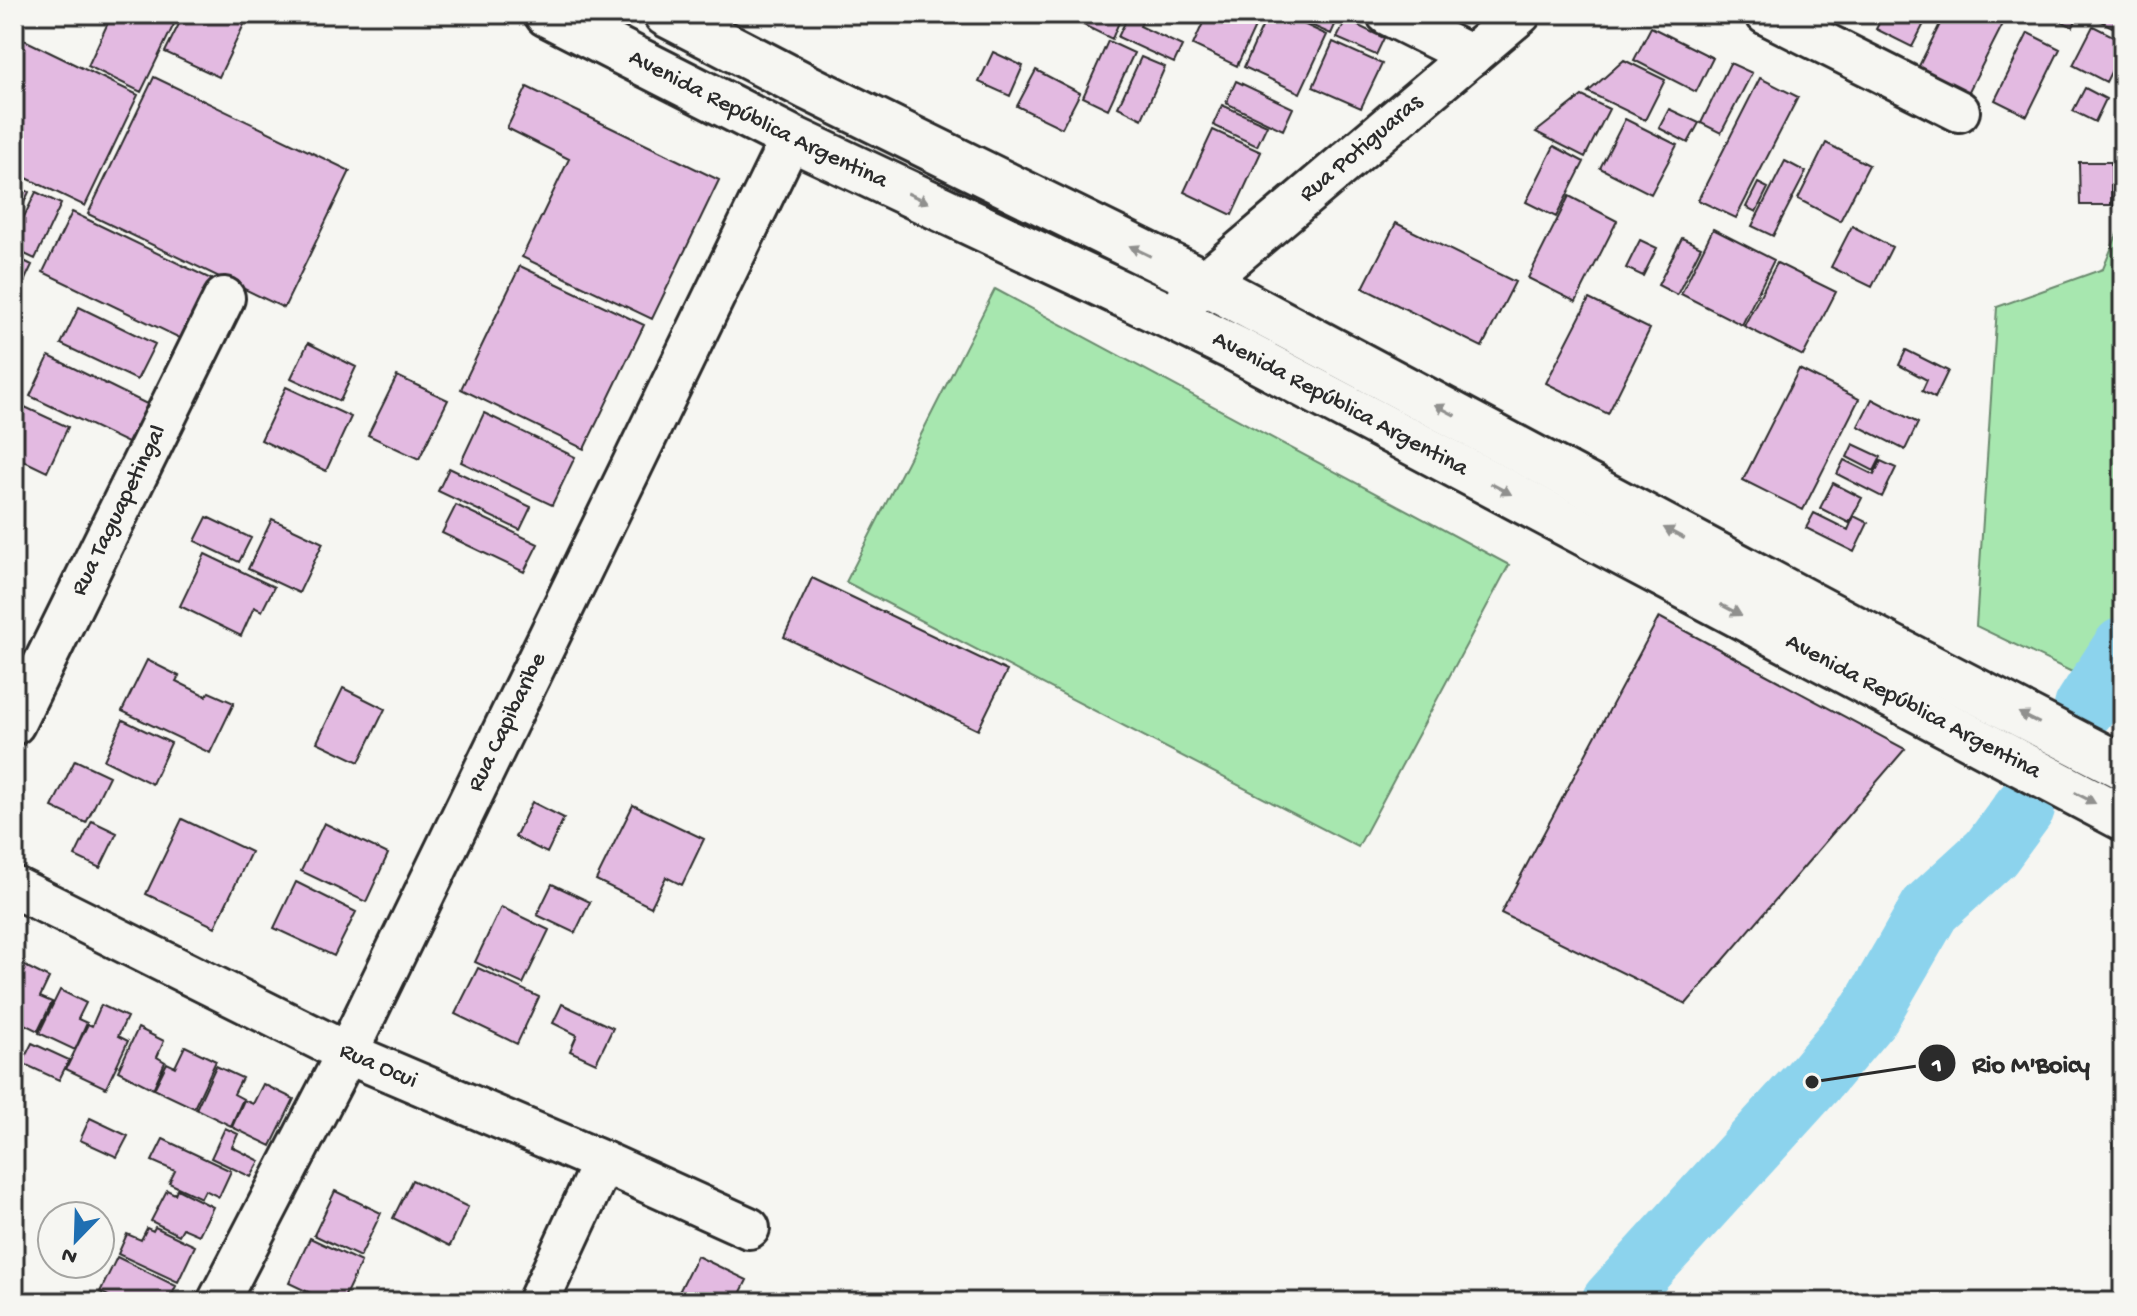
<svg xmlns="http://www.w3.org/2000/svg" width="2137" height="1316" font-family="'Gochi Hand',sans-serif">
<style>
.green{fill:#a7e7af;stroke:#69896d;stroke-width:2}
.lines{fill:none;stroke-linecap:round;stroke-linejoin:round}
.river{stroke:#8cd3ed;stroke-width:62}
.building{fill:#e3bae1;stroke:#2b2b2b;stroke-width:2}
.street-casing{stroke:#2b2b2b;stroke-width:46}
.secondary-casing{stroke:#2b2b2b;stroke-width:50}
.street{stroke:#f6f6f2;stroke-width:40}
.secondary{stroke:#f6f6f2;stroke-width:44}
.oneway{fill:#90908e}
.labels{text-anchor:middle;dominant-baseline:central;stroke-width:6;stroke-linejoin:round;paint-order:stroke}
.street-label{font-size:24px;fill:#2b2b2b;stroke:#f6f6f2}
.leader{fill:none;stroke:#2b2b2b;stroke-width:3}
.callout-dot{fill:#2b2b2b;stroke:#f6f6f2;stroke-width:3}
.mark-label{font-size:24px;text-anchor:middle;font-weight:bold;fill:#fff}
.callout-label{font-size:26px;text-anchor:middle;font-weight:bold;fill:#2b2b2b;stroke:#f6f6f2;stroke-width:6;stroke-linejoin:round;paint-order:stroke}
</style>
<rect width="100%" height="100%" fill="#f6f6f2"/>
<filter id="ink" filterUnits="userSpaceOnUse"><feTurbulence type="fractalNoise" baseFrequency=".0125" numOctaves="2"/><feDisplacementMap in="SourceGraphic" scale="16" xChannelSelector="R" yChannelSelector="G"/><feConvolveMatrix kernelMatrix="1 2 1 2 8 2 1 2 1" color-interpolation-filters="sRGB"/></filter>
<g filter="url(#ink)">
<!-- green -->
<path class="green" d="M2123 220V680L2070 671 1976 626 1997 307 2103 269Z
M995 289 1509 565 1358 847 846 582Z"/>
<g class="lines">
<!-- river -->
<path class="river" d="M2085 707 2123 648
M1612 1302 1812 1082 1870 1013 1930 909 1991 853 2024 808"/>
</g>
<!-- building -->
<path class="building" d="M112 14H179L141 92 88 66Z
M184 14H249L219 77 165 52Z
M1061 14H1120L1122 15 1112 39Z
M1129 14 1143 20 1140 26 1182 46 1174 63 1118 37Z
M1207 14H1261L1237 66 1193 45Z
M1268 14H1282L1327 35 1300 93 1244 67Z
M1286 14H1335L1339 16 1331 34Z
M1884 14H1929L1912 47 1876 29Z
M1945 14 2007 16 1967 95 1917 70Z
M2047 14H2079L2073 27Z
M2087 14H2119L2112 27Z
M1346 20 1384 38 1376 55 1337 38Z
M2093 26 2123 41V48L2106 82 2073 65Z
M1651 27 1713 58 1696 92 1634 60Z
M2028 33 2060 49 2027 116 1995 100Z
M14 35 138 95 85 206 14 172Z
M1108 41 1134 53 1108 109 1083 97Z
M1333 42 1382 64 1361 108 1313 87Z
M993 52 1023 66 1010 96 979 82Z
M1141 57 1165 67 1142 119 1118 107Z
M1624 60 1665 80 1645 120 1588 92Z
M1730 63 1752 73 1721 133 1701 123Z
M1036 70 1080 93 1062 128 1017 106Z
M154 77 350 171 284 308 88 214Z
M1760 78 1798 97 1736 218 1698 200Z
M1236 81 1293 108 1283 130 1226 103Z
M527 87 719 180 652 319 522 257 569 159 507 128Z
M2085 88 2106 99 2095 122 2073 111Z
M1582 96 1609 109 1585 157 1536 132Z
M1222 105 1267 125 1257 146 1213 125Z
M1669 109 1699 123 1688 143 1659 128Z
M1625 119 1677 145 1651 194 1600 168Z
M1213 130 1261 152 1232 215 1184 192Z
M1826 143 1869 165 1840 221 1798 199Z
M1554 146 1584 162 1556 217 1526 202Z
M1785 161 1806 172 1773 236 1752 226Z
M2079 162H2111V205H2080Z
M2113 174H2123V205H2113Z
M1758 183 1768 188 1756 212 1746 207Z
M14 185 29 192 14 223Z
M36 192 61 204 35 259 14 249V237Z
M1569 196 1617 221 1576 302 1528 278Z
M72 212 215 281 186 341 43 272Z
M1396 223 1515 282 1482 347 1363 288Z
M1852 226 1892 247 1872 287 1831 267Z
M1713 229 1774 260 1742 325 1681 294Z
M1682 238 1701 247 1677 295 1658 285Z
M1640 240 1657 248 1643 276 1626 268Z
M14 256 32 265 14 303Z
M1777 263 1836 292 1803 356 1744 326Z
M520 266 644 325 584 449 461 389Z
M1589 299 1650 329 1608 414 1546 383Z
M79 307 155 344 137 380 61 344Z
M308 343 356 367 340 401 291 378Z
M1906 350 1948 371 1935 398 1922 391 1927 380 1899 365Z
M49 356 151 406 132 445 30 396Z
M1799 369 1859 399 1803 510 1743 480Z
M397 376 448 400 419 459 368 435Z
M286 387 351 417 326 471 261 440Z
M1872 399 1918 423 1905 450 1858 426Z
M14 402 68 427 47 472 14 456Z
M484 413 575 457 552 505 461 462Z
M1853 444 1881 457 1874 471 1847 457Z
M1844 460 1874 475 1881 461 1896 468 1882 497 1837 474Z
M449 468 531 507 520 530 438 491Z
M1833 483 1862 498 1849 523 1820 508Z
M456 505 538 544 524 572 442 533Z
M1814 513 1848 530 1854 516 1868 523 1854 552 1806 528Z
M207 517 251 538 239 562 195 541Z
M272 519 323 543 299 593 248 569Z
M205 554 274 587 262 611 254 607 241 636 180 606Z
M812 578 1007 671 978 730 784 637Z
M1659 617 1905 749 1686 1004 1501 913Z
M147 660 179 676 176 681 206 696 209 692 234 703 210 753 122 711Z
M343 688 385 709 359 762 317 742Z
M123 720 171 743 152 784 104 760Z
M75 760 109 776 86 823 52 807Z
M532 802 564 818 547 853 515 837Z
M633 805 704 839 682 885 666 877 651 907 596 880Z
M182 819 251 852 215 927 146 894Z
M92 821 117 833 100 868 75 856Z
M324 823 388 854 366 902 301 871Z
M296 882 356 912 334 956 274 928Z
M552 884 590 902 575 933 537 915Z
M501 907 549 930 523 984 475 962Z
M23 965 49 978 40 997 52 1002 38 1031 14 1019V984Z
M478 968 539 997 517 1044 455 1014Z
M60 990 86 1003 78 1019 87 1023 75 1050 39 1033Z
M562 1004 613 1028 596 1063 570 1051 577 1035 553 1023Z
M101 1005 127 1017 118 1036 128 1041 106 1088 66 1069 88 1024 92 1026Z
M138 1028 164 1041 157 1057 165 1062 153 1089 118 1071Z
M32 1043 69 1060 59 1080 22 1063Z
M185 1046 216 1061 194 1108 154 1089 167 1063 175 1067Z
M216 1066 242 1078 234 1094 243 1099 231 1126 196 1109Z
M263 1084 294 1099 271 1146 232 1127 244 1100 253 1104Z
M90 1118 128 1136 117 1157 80 1140Z
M225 1128 238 1134 232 1147 260 1161 251 1177 211 1158Z
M163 1139 231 1171 219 1197 205 1190 201 1198 169 1183 175 1171 152 1161Z
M412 1180 468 1207 450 1246 393 1218Z
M177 1189 213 1207 199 1235 183 1228 179 1235 151 1221 167 1190 175 1194Z
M335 1191 381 1213 360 1257 314 1235Z
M155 1227 195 1246 178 1282 118 1254 127 1234 141 1240 147 1228 153 1231Z
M310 1238 361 1262 342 1302H329L289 1283Z
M697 1256 747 1280 736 1302H674Z
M117 1257 176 1286 169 1302H121L100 1292Z"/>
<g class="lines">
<defs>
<g id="street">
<path d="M1387 14 1471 56"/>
<path d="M1766 14 1959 111"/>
<path id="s1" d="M1184 304 1204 282 1520 14"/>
<path id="s2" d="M14 724 224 298"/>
<path id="s3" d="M14 887 347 1053 603 1162 749 1228"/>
<path id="s4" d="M218 1302 347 1053 791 138"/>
<path d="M538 1302 603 1162"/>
</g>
<g id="secondary">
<path id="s5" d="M547 14 791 138 1171 317 1234 348 2123 818"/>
<path d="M666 14 809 88 1204 282 1862 632 2123 767"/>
</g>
</defs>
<!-- street casing -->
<use href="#street" class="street-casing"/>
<!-- secondary casing -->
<use href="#secondary" class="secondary-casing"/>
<!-- street -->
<use href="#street" class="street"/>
<!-- secondary -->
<use href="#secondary" class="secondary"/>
</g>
<!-- one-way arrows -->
<defs><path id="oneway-solid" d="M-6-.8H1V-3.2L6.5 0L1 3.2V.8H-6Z" transform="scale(2)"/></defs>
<g class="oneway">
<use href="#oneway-solid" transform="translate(918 198) rotate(25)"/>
<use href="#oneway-solid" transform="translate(1140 251) rotate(-154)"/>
<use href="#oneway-solid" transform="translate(1445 410) rotate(-152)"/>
<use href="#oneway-solid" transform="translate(1501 489) rotate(28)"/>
<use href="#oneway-solid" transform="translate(1674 533) rotate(-152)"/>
<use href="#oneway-solid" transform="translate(1731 610) rotate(28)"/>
<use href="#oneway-solid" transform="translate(2029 718) rotate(-153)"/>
<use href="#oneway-solid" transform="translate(2085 798) rotate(28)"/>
</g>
</g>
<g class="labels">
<!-- street labels -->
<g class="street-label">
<text stroke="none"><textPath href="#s5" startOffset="236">Avenida República Argentina</textPath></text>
<text stroke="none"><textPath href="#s1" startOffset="236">Rua Potiguaras</textPath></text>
<text stroke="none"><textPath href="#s5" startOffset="884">Avenida República Argentina</textPath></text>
<text stroke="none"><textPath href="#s2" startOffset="238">Rua Taguapetingal</textPath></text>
<text stroke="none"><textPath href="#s5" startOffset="1532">Avenida República Argentina</textPath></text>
<text stroke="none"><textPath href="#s4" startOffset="648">Rua Capibaribe</textPath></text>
<text stroke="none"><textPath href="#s3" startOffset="406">Rua Ocui</textPath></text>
</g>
</g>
<!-- callouts -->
<path class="leader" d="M1812 1082L1937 1063"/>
<g class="callout-dot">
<circle cx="1812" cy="1082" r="8"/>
<circle cx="1937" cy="1063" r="20"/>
</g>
<g class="mark-label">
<text x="1937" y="1071">1</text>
</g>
<g class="callout-label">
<text x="2031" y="1072">Rio M'Boicy</text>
</g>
<!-- margin -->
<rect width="2137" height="1316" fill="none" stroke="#f6f6f2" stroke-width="48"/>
<rect x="24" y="24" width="2089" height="1268" fill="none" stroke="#2b2b2b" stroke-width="3" filter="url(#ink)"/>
<!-- north arrow -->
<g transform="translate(76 1240) rotate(203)"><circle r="38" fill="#f6f6f2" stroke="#a5a5a2" stroke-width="2"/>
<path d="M0-6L14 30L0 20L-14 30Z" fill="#1f6fb2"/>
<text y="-12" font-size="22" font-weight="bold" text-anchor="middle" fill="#2b2b2b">N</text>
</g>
</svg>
